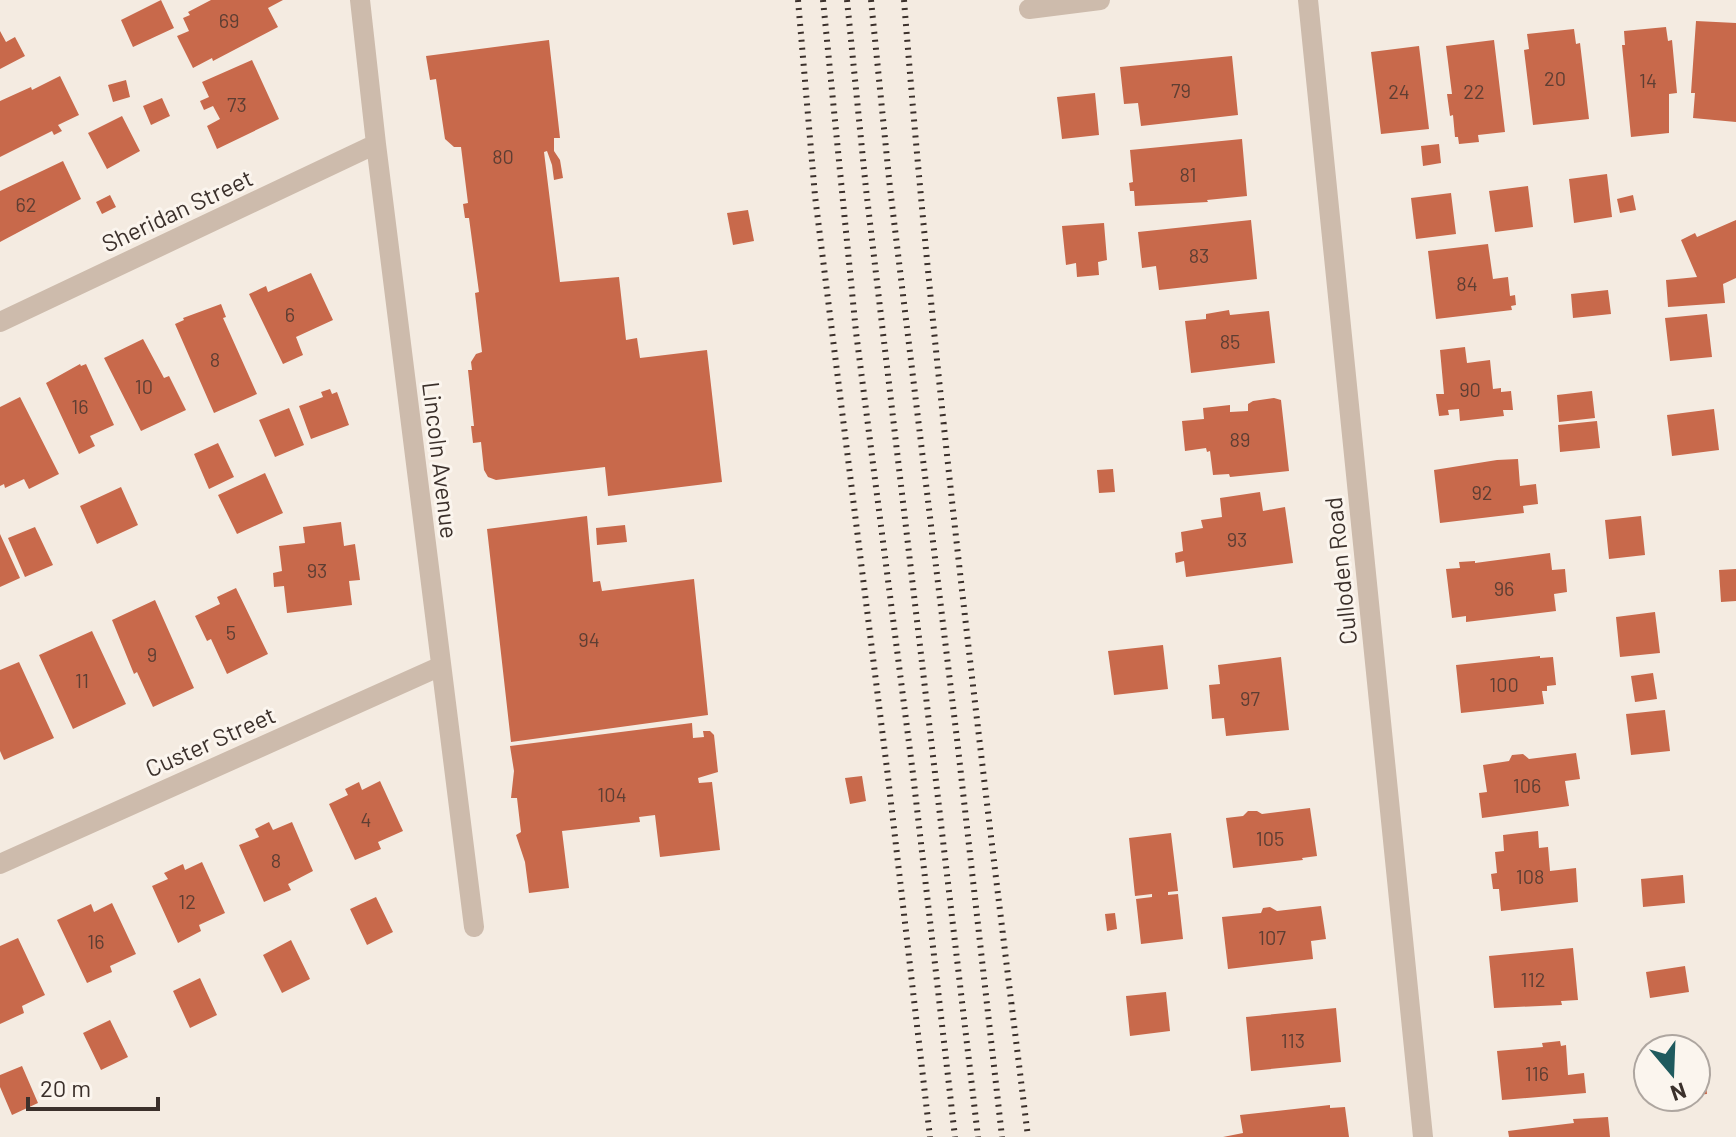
<svg xmlns="http://www.w3.org/2000/svg" width="1736" height="1137" font-family="Barlow,sans-serif">
<style>
.building{fill:#c8694b}
.lines{fill:none;stroke-linecap:round;stroke-linejoin:round}
.minor{stroke:#cdbbac;stroke-width:20}
.rail{stroke:#3b302b;stroke-width:6;stroke-dasharray:2 6;stroke-linecap:butt}
.labels{text-anchor:middle;dominant-baseline:central;stroke-width:6;stroke-linejoin:round;paint-order:stroke}
.number-label{font-size:20px;fill:#5e3e33}
.street-label{font-size:24px;fill:#3b302b;stroke:#fbf5ee}
</style>
<rect width="100%" height="100%" fill="#f4ebe1"/>
<!-- building -->
<path class="building" d="M161 0 174 28 133 47 121 20Z
M211 0H283L268 8 278 27 213 61 212 58 193 68 177 36 189 31 183 18 190 15 188 12Z
M1696 21 1736 23V122L1693 118 1695 93H1691Z
M1666 27 1668 41 1672 40 1677 93 1669 94V133L1631 137 1622 45H1625L1624 31Z
M1574 29 1576 44 1580 43 1589 119 1533 125 1524 50 1529 49 1527 34Z
M0 31 6 42 15 37 25 56 0 69Z
M549 40 560 138H554V151L560 160 563 178 554 180 552 165 547 151 544 152 560 282 619 277 626 340 637 338 640 358 707 350 722 482 608 496 605 467 496 480 488 477 484 470 481 442 473 443 471 426H474L468 370H472L471 362 476 354 482 352 475 293 479 292 469 218H465L463 204 468 203 461 147H454L445 139 436 79 430 80 426 56Z
M1494 40 1505 132 1478 135 1479 142 1459 144 1458 137H1455L1453 115 1450 116 1447 94H1452L1446 46Z
M1419 46 1429 129 1381 134 1371 52Z
M1232 56 1238 115 1141 126 1138 103 1124 104 1120 67Z
M252 60 279 119 217 149 207 126 220 119 213 106 204 110 200 101 209 97 202 82Z
M60 76 79 115 58 125 62 131 54 135 52 131 0 157V101L31 87 32 90Z
M126 80 130 97 113 102 108 85Z
M1095 93 1099 135 1062 139 1057 97Z
M162 98 170 116 151 125 143 106Z
M122 116 140 151 107 169 88 133Z
M1242 139 1247 196 1207 200 1208 202 1135 206 1134 191H1130L1129 183 1133 182 1130 150Z
M1439 144 1441 163 1423 166 1421 146Z
M63 161 81 199 0 242V191Z
M1607 174 1612 217 1574 223 1569 179Z
M1528 186 1533 227 1495 232 1489 191Z
M1451 193 1456 234 1416 239 1411 198Z
M110 195 116 207 102 214 96 202Z
M1633 195 1636 210 1620 213 1617 199Z
M748 210 754 241 733 245 727 213Z
M1251 220 1257 279 1159 290 1156 266 1142 268 1138 232Z
M1736 220V278L1723 284 1725 303 1668 307 1666 280 1697 277 1681 240 1695 233 1697 237Z
M1104 223 1107 260 1098 262 1099 275 1077 277 1076 263 1066 265 1062 226Z
M1488 244 1493 279 1508 277 1510 296 1515 295 1516 305 1511 306 1512 310 1436 319 1428 251Z
M311 273 333 320 296 337 303 355 283 364 249 294 266 286 268 292Z
M1608 290 1611 314 1573 318 1571 294Z
M221 304 226 317 223 318 257 394 214 413 175 324 184 320 183 318Z
M1229 310 1230 315 1269 311 1275 363 1191 373 1185 321 1206 319V314Z
M1707 314 1712 357 1670 361 1665 318Z
M143 339 164 378 169 376 186 410 141 431 104 358Z
M1465 347 1467 363 1490 360 1493 389 1501 388V392L1511 391 1513 410H1503L1504 416 1460 421 1459 409 1448 410 1449 415 1439 416 1436 394H1444L1440 350Z
M80 364 81 366 86 364 114 425 90 436 95 446 79 454 46 383Z
M330 389 332 394 337 392 349 425 311 439 299 406 323 397 321 392Z
M1592 391 1595 418 1559 422 1557 395Z
M20 397 59 474 29 489 24 479 5 488 4 484 0 486V407Z
M1274 398 1281 400 1289 471 1230 477 1229 474 1213 475 1210 451 1207 452 1206 448 1185 451 1182 421 1204 419 1203 408 1230 405V412L1248 411V404L1253 401Z
M289 408 304 445 275 457 259 420Z
M1714 409 1719 450 1672 456 1667 415Z
M1597 421 1600 448 1560 452 1558 425Z
M218 443 234 477 209 489 194 454Z
M1518 459 1520 486 1536 484 1538 504 1523 506 1524 513 1440 523 1434 470 1497 460Z
M1113 469 1115 492 1099 493 1097 470Z
M265 473 283 513 237 534 218 495Z
M121 487 138 525 97 544 80 506Z
M1260 492 1263 511 1285 507 1293 563 1186 577 1184 561 1176 563 1175 553 1183 551 1181 532 1203 528 1201 520 1222 517 1220 498Z
M587 516 593 582 600 581 602 591 694 579 708 715 511 742 487 529Z
M1641 516 1645 555 1609 559 1605 520Z
M341 522 344 546 355 544 360 580 349 581 352 605 287 613 284 586 274 587 273 573 282 571 279 546 305 543 303 527Z
M625 525 627 542 597 545 596 528Z
M35 527 53 565 25 577 8 538Z
M0 534 20 578 0 587Z
M1550 553 1552 570 1565 569 1567 592 1554 594 1556 611 1466 622V616L1452 618 1446 569 1460 568 1459 562 1475 561V563Z
M1736 569V601L1721 602 1719 570Z
M236 588 268 654 227 674 211 639 207 641 195 616 220 604 217 597Z
M155 600 194 688 153 707 137 672 134 674 112 620Z
M1655 612 1660 653 1620 657 1616 617Z
M92 631 126 704 73 729 39 655Z
M1163 645 1168 689 1114 695 1108 651Z
M1540 656V658L1553 657 1556 685 1547 686V691H1542L1544 704 1461 713 1456 665Z
M1281 657 1289 730 1226 736 1224 718 1212 719 1209 685 1220 684 1218 665Z
M19 662 54 738 4 760 0 751V670Z
M1653 673 1657 699 1635 702 1631 676Z
M1665 710 1670 751 1631 755 1626 714Z
M692 723 693 738 704 737 703 731H710L714 735 718 772 698 778 699 783 712 782 720 850 660 857 655 815 639 817 640 822 562 831 569 888 529 893 525 862 516 835 521 832 517 798H511L514 771 510 746Z
M1576 753 1580 779 1565 781 1569 806 1482 818 1479 793 1487 792 1483 765 1509 761 1512 755 1523 754 1529 759Z
M862 776 866 801 850 804 845 778Z
M380 781 403 831 378 842 381 849 355 860 329 804 348 795 345 789 359 782 362 790Z
M1310 808 1317 856 1302 858 1303 860 1233 868 1226 818 1243 816 1248 811H1257L1262 814Z
M269 822 273 830 292 822 313 871 288 884 291 890 264 902 239 845 259 837 255 829Z
M1538 831 1539 848 1548 847 1550 871 1576 868 1578 902 1501 911 1499 889H1493L1491 874 1497 873 1495 852 1504 851 1503 835Z
M1171 833 1178 891 1168 892V895L1178 894 1183 939 1141 944 1136 899 1152 897V894L1135 896 1129 838Z
M202 862 225 913 199 925 201 931 178 943 152 886 168 879 164 873 183 864 185 870Z
M1683 875 1685 903 1643 907 1641 879Z
M376 897 393 932 367 945 350 909Z
M112 903 136 954 110 966 112 972 87 983 57 920 91 904 94 912Z
M1321 906 1326 939 1311 941 1313 959 1228 969 1222 917 1261 913 1263 908 1270 907 1277 911Z
M1115 913 1117 929 1107 931 1105 914Z
M18 938 45 995 22 1006 24 1013 0 1024V946Z
M291 940 310 979 282 993 263 955Z
M1573 948 1578 1000 1561 1001 1562 1005 1494 1008 1489 956Z
M1685 966 1689 992 1650 998 1646 972Z
M200 978 217 1015 190 1028 173 991Z
M1166 992 1170 1031 1130 1036 1126 996Z
M1336 1008 1341 1062 1251 1071 1246 1017Z
M110 1020 128 1057 101 1070 83 1033Z
M1560 1041 1561 1046 1566 1045 1568 1075 1584 1073 1586 1093 1502 1100 1497 1051 1543 1047 1542 1043Z
M1702 1049 1707 1094 1696 1095V1050Z
M22 1066 38 1103 12 1115 0 1087V1075Z
M1330 1105V1108L1345 1107 1349 1137H1223L1243 1133 1240 1115Z
M1608 1117 1610 1137H1509L1508 1131 1574 1123 1573 1119Z"/>
<g class="lines">
<!-- minor -->
<path class="minor" d="M360 0 376 144 474 927
M1308 0 1423 1137
M1029 9 1100 0
M0 322 376 144
M0 864 441 666"/>
<!-- rail -->
<path class="rail" d="M798 0 815 196 888 777 930 1137
M823 0 856 332 913 774 955 1137
M847 0 866 189 978 1137
M871 0 890 188 957 739 1002 1137
M904 0C934 380 981 759 1028 1137"/>
</g>
<g class="labels">
<!-- number labels -->
<g class="number-label">
<text x="229" y="20">69</text>
<text x="1555" y="78">20</text>
<text x="1648" y="80">14</text>
<text x="1181" y="90">79</text>
<text x="1399" y="91">24</text>
<text x="1474" y="91">22</text>
<text x="237" y="104">73</text>
<text x="503" y="156">80</text>
<text x="1188" y="174">81</text>
<text x="26" y="204">62</text>
<text x="1199" y="255">83</text>
<text x="1467" y="283">84</text>
<text x="290" y="314">6</text>
<text x="1230" y="341">85</text>
<text x="215" y="359">8</text>
<text x="144" y="386">10</text>
<text x="1470" y="389">90</text>
<text x="80" y="406">16</text>
<text x="1240" y="439">89</text>
<text x="1482" y="492">92</text>
<text x="1237" y="539">93</text>
<text x="317" y="570">93</text>
<text x="1504" y="588">96</text>
<text x="231" y="632">5</text>
<text x="589" y="639">94</text>
<text x="152" y="654">9</text>
<text x="82" y="680">11</text>
<text x="1504" y="684">100</text>
<text x="1250" y="698">97</text>
<text x="1527" y="785">106</text>
<text x="612" y="794">104</text>
<text x="366" y="819">4</text>
<text x="1270" y="838">105</text>
<text x="276" y="860">8</text>
<text x="1530" y="876">108</text>
<text x="187" y="901">12</text>
<text x="1272" y="937">107</text>
<text x="96" y="941">16</text>
<text x="1533" y="979">112</text>
<text x="1293" y="1040">113</text>
<text x="1537" y="1073">116</text>
</g>
<!-- street labels -->
<g class="street-label">
<text transform="translate(177 210) rotate(-25)">Sheridan Street</text>
<text transform="translate(441 460) rotate(83)">Lincoln Avenue</text>
<text transform="translate(1340 571) rotate(-96)">Culloden Road</text>
<text transform="translate(210 741) rotate(-24)">Custer Street</text>
</g>
</g>
<!-- north arrow -->
<g transform="translate(1672 1073) rotate(161)"><circle r="38" fill="#fbf5ee" stroke="#aea6a0" stroke-width="2"/>
<path d="M0-6L14 30L0 20L-14 30Z" fill="#1f5a5e"/>
<text y="-12" font-size="22" font-weight="bold" text-anchor="middle" fill="#3b302b">N</text>
</g>
<!-- scale -->
<path d="M28 1097v12h130v-12" fill="none" stroke="#3b302b" stroke-width="4"/>
<text x="40" y="1097" font-size="24" fill="#3b302b" stroke="#fbf5ee" stroke-width="6" paint-order="stroke">20 m</text>
</svg>
